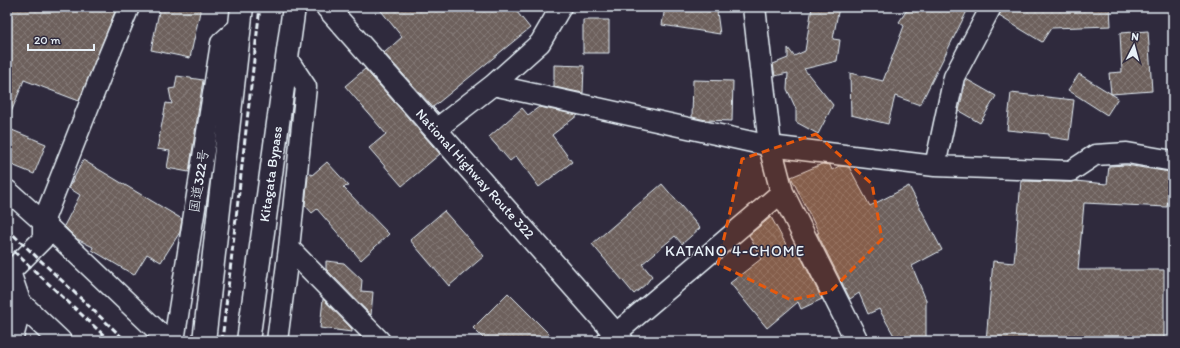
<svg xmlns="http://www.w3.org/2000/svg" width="1180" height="348" font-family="Itim,'Klee One',sans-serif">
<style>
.building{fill:url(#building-cross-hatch);stroke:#e8f1f8}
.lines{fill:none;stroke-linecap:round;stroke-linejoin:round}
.street-casing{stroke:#e8f1f8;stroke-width:23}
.secondary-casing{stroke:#e8f1f8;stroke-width:25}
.highway-casing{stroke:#e8f1f8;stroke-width:25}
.street{stroke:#2f2a3d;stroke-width:20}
.secondary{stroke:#2f2a3d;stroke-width:22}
.highway{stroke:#2f2a3d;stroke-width:22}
.rail{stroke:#e8f1f8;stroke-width:3;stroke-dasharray:6 3;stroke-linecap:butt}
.marked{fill:#e8590c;fill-opacity:0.2;stroke:#e8590c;stroke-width:3;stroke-dasharray:8 5;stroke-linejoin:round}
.labels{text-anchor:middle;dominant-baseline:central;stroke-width:3;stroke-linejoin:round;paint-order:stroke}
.street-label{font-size:14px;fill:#e8f1f8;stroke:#2f2a3d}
.neighbourhood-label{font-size:15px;letter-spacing:1px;fill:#e8f1f8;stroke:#2f2a3d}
</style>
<defs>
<pattern id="building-cross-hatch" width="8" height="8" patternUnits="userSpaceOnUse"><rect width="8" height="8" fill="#6d615c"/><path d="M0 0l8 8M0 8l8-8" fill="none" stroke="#827874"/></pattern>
</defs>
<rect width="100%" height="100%" fill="#2f2a3d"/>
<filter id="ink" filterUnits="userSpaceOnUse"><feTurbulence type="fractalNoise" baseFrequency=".025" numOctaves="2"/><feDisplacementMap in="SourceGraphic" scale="8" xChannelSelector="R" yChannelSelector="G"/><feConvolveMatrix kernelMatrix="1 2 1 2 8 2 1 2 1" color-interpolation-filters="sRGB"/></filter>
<g filter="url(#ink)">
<!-- building -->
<path class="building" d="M7 7H117L79 101 24 80 8 120H7Z
M160 7H201L190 58 151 50Z
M378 7H513L530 28 433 107 439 113H438L384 53 402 37Z
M665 7H681L717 12 720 34 662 25Z
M812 7H839L833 39 840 40 837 61 804 69 833 105 818 134 796 122V109L787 89 788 73 775 76 773 64 788 58V48L794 56 805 51Z
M909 7H969L920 105 895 96 888 124 851 115 850 73 883 81 904 26 899 22Z
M1002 7H1110L1111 26 1051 28 1042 42 999 16Z
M583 20H609V53H583Z
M1148 31 1152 91 1111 94 1109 73 1122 72 1120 33Z
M554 65 584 66 583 93 554 87Z
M365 69 440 154 402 186 369 148 386 134 345 86Z
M1079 74 1118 98 1107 115 1068 90Z
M177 76 203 80 189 172 167 168 170 151 157 149 166 103 172 104 169 89 175 88Z
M966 79 996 96 980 123 959 111Z
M693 80 733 81 732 121 706 120 692 117Z
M1011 93 1074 100 1069 140 1049 137V134L1007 130Z
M539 107 578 115 552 135 572 162 539 187 516 156 510 161 489 137 522 108 528 115Z
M7 128 46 144 34 174 7 163Z
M83 160 182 219 180 232 161 262 147 254 134 275 92 250 93 247 77 239 64 226 80 195 69 188Z
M327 162 349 186 343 187 389 234 361 260 317 209 312 213 305 205 308 176 310 174 312 175Z
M822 164 830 165 832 170 839 166 849 167 870 206 909 186 942 250 912 266 926 300V341H897L879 309 868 314 859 293 850 299 817 233H819L791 177Z
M1126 165 1170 172 1167 207 1084 203 1078 270H1164V341H986L993 261 1014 263 1021 181 1071 182 1075 181 1107 184 1109 166Z
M662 184 700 228 682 244 675 236 642 264 652 276 646 284 634 294 592 244Z
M444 211 484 256 449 286 410 240Z
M771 217 788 248 795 245 822 299 801 309 798 302 767 328 730 283 761 259 749 235Z
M326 261 344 263 362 280 361 291 373 292 371 315 326 269Z
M508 293 556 341H486L473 328Z
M323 299 352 329V332L320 328Z"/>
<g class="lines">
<defs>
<path id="street" d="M493 85 770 146 935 166 1071 171 1095 155 1127 153 1173 161
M435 130 493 85 540 43 561 7
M935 166 954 77 991 7
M7 190 43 222 168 341
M289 248 380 341
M21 304 10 272 43 239V222L105 65 129 7
M174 341 221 43 239 27
M277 341 289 248 306 87 288 60
M607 341 782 192"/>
<path id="secondary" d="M754 7 770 146 782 192 857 341
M11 341 21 304 60 341"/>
<path id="highway" d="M327 7 622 341
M204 341 242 7
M248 341 294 7"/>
</defs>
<!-- street casing -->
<use href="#street" class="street-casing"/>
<!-- secondary casing -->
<use href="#secondary" class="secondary-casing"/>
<!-- highway casing -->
<use href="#highway" class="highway-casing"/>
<!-- street -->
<use href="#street" class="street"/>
<!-- secondary -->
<use href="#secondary" class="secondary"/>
<!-- highway -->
<use href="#highway" class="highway"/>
<!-- rail -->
<path class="rail" d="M7 229 126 341
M7 245 110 341
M222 341 260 7"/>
</g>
</g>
<!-- marked area -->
<path class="marked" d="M816 134 872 184 882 239 830 292 791 300 718 264 742 159Z"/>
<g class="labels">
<!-- street labels -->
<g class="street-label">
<text transform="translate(271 174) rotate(-82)">Kitagata Bypass</text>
<text transform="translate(475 174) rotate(48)">National Highway Route 322</text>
<text transform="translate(199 181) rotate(-81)">国道322号</text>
</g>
<!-- neighbourhood labels -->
<g class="neighbourhood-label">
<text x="735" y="251">KATANO 4-CHOME</text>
</g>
</g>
<!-- margin -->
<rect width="1180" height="348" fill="none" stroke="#2f2a3d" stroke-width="24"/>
<rect x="12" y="12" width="1156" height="324" fill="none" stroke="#e8f1f8" stroke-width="1.5" filter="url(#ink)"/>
<!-- north arrow -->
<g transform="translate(1134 46) rotate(6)" stroke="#2f2a3d" stroke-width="3" paint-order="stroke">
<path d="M0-3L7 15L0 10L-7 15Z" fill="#e8f1f8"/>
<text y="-6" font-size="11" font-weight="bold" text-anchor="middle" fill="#e8f1f8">N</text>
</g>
<!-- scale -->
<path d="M28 44v6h66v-6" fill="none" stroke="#e8f1f8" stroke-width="2"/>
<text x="34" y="44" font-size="12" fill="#e8f1f8" stroke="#2f2a3d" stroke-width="3" paint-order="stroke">20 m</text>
</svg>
